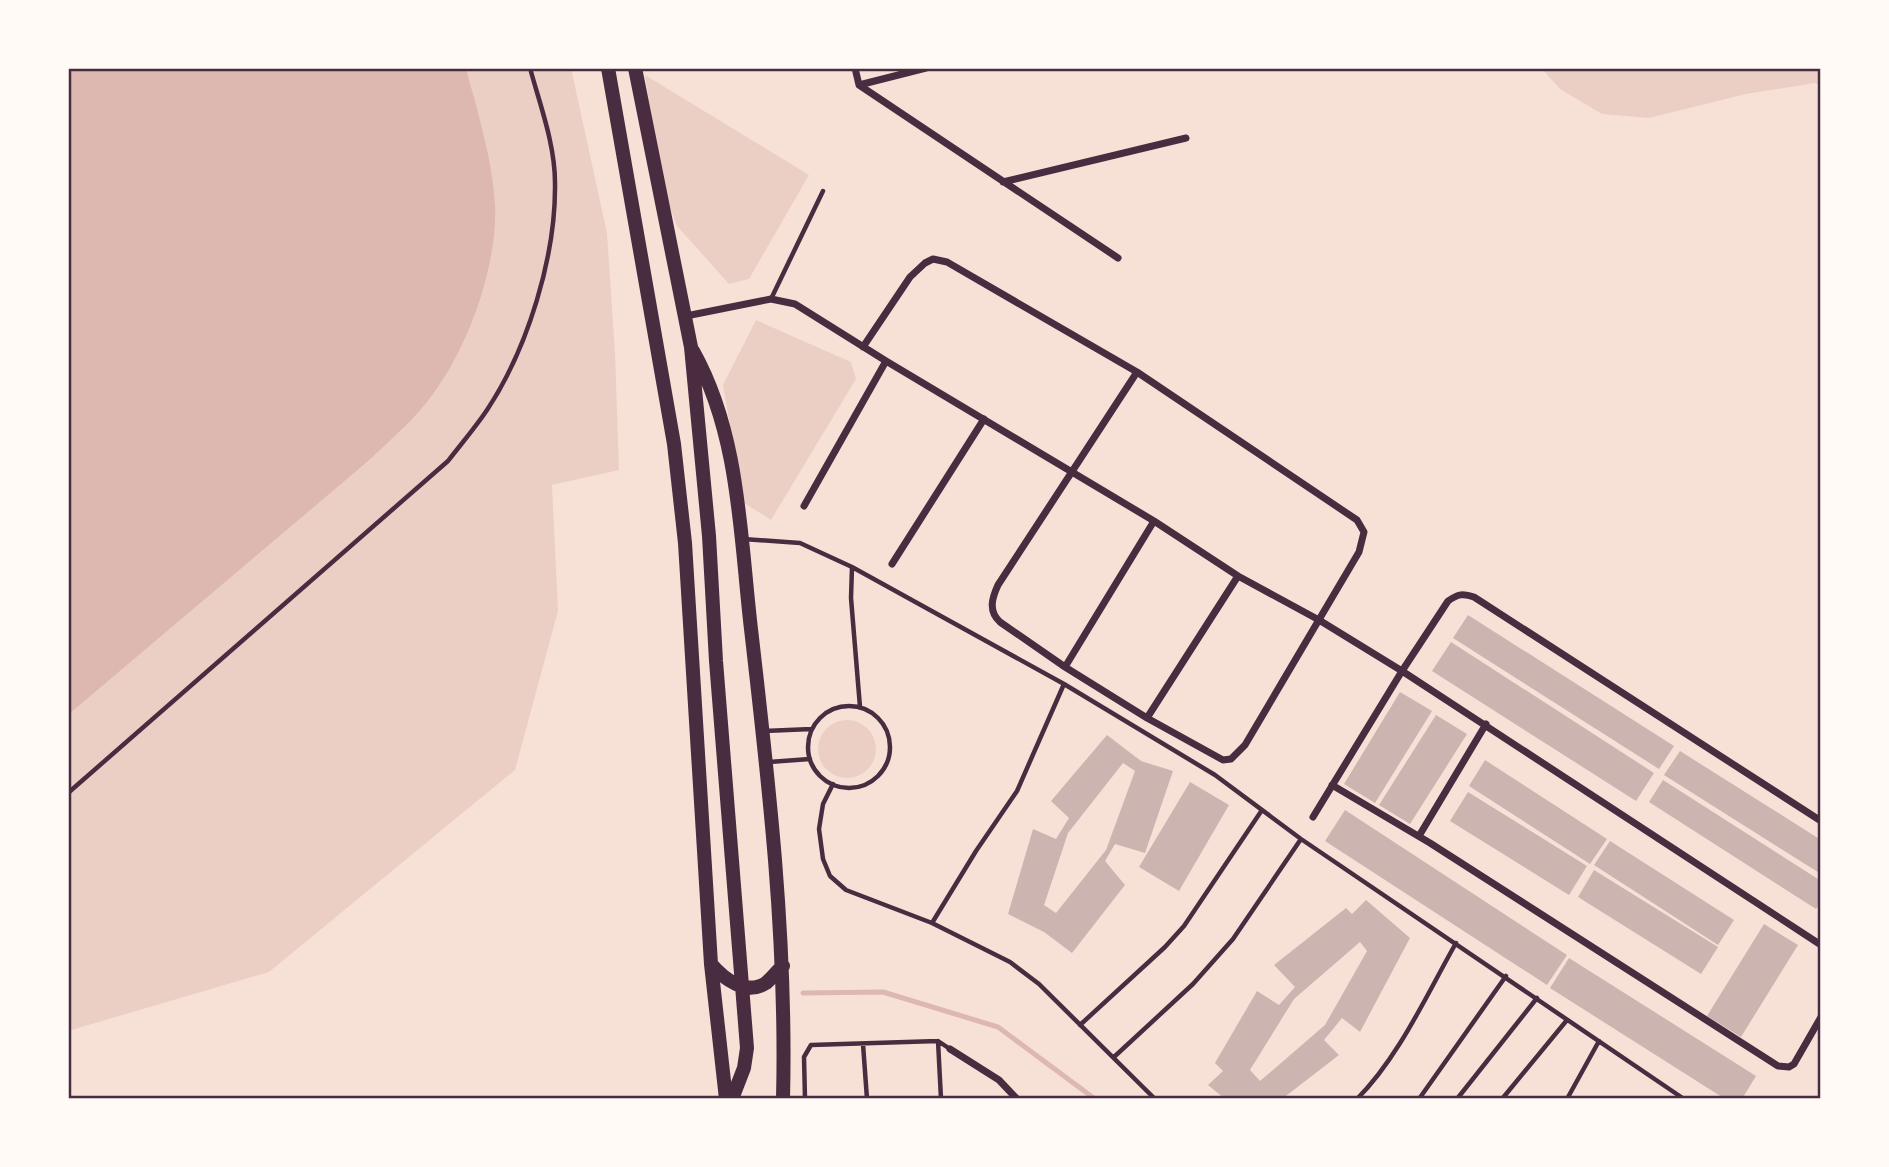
<svg xmlns="http://www.w3.org/2000/svg" width="1889" height="1167" font-family="Ubuntu,sans-serif">
<style>
.green{fill:#ebcfc5}
.water{fill:#dcb8b0}
.lines{fill:none;stroke-linecap:round;stroke-linejoin:round}
.stream{stroke:#dcb8b0;stroke-width:5}
.building{fill:#ccb4b1;fill-rule:evenodd}
.service{stroke:#4a2c40;stroke-width:4.5}
.minor{stroke:#4a2c40;stroke-width:7}
.trunk{stroke:#4a2c40;stroke-width:14}
.neatline{fill:none;stroke:#4a2c40;stroke-width:2.5}
</style>
<rect width="100%" height="100%" fill="#f7e1d7"/>
<!-- green -->
<path class="green" d="M466 68H571L607 233 615 352 619 470 552 485 558 611 515 770 269 972 68 1031V715L366 463 404 428 495 207 485 141Z
M1541 68H1821V85L1815 83 1746 94 1649 118 1602 114 1560 89Z
M645 75 809 175 749 279 729 284 677 226 662 186Z
M756 320 851 362 856 379 771 520 744 503 723 385Z
M818 749a29 29 0 1 1 58 0a29 29 0 1 1-58 0Z"/>
<!-- water -->
<path class="water" d="M68 68H466C478 113 492 158 495 204 498 264 469 346 433 394 414 420 390 441 366 463L68 715Z"/>
<g class="lines">
<!-- stream -->
<path class="stream" d="M803 993 883 992 998 1027 1095 1099"/>
</g>
<!-- building -->
<path class="building" d="M1468 615 1674 746 1659 769 1453 638Z
M1451 642 1654 773 1636 801 1432 671Z
M1400 692 1432 711 1375 803 1344 784Z
M1436 715 1467 734 1410 824 1379 805Z
M1107 735 1141 761 1173 771 1145 853 1115 844 1105 861 1125 885 1072 953 1044 932 1008 914 1033 829 1056 839 1069 818 1051 801ZM1123 763 1135 771 1106 850 1056 913 1044 905 1068 833Z
M1680 751 1821 840V874L1664 775Z
M1485 760 1607 839 1590 864 1469 786Z
M1663 780 1821 881V902L1816 909 1649 802Z
M1190 782 1229 805 1179 891 1139 867Z
M1468 792 1587 866 1569 895 1450 821Z
M1345 810 1567 955 1547 985 1325 841Z
M1610 841 1734 920 1718 945 1594 865Z
M1594 870 1718 947 1701 974 1578 897Z
M1366 900 1410 938 1360 1032 1342 1018 1324 1040 1339 1055 1282 1099H1225L1208 1085 1223 1071 1215 1063 1257 991 1279 1005 1295 987 1274 965 1346 908 1352 914ZM1360 942 1367 951 1325 1025 1260 1081 1250 1070 1294 999Z
M1764 924 1798 945 1741 1037 1707 1016Z
M1569 958 1756 1076 1742 1099H1725L1550 988Z"/>
<g class="lines">
<!-- service -->
<path class="service" d="M771 299 823 191
M743 539 800 543 852 567
M808 747a41 41 0 1 1 82 0a41 41 0 1 1-82 0Z
M860 707 851 598 852 567 1064 684 1215 775 1301 839 1684 1099
M764 731 812 729
M769 762 810 759
M833 784 823 804 819 829 823 859 830 876 846 890 932 923 1010 962 1039 984 1155 1099
M68 793 448 461C461 444 475 428 487 410 528 348 556 256 555 183 555 144 540 105 530 68
M932 923 976 851 1017 791 1064 684
M1080 1025 1165 947 1184 926 1262 810
M938 1041 941 1099
M863 1044 867 1099
M1114 1057 1193 984 1233 939 1301 839
M805 1099 804 1057 811 1045 938 1041 950 1049
M1357 1099C1399 1057 1427 994 1456 943
M1419 1099 1506 976
M1457 1099 1537 998
M1502 1099 1567 1020
M1567 1099 1599 1041"/>
<!-- minor -->
<path class="minor" d="M855 68 859 85 1118 258
M859 85 926 68
M1003 182 1186 138
M686 316 771 299 795 304 886 361 1154 521 1238 576 1319 620 1402 671 1821 945
M863 347 910 277 925 263 933 259 947 262 1137 372 1357 520 1364 532 1359 552 1245 745 1231 759 1223 760 1147 718 1065 667 1000 622C988 611 992 598 998 585L1137 372
M804 506 886 361
M892 564 984 419
M1065 667 1154 521
M1147 718 1238 576
M1332 785 1430 843 1778 1066 1789 1067 1794 1064 1821 1017
M1313 817 1402 671 1448 601C1458 594 1463 593 1474 597L1821 821
M1419 836 1486 724
M950 1049 999 1080 1017 1099"/>
<!-- trunk -->
<path class="trunk" d="M608 68 674 444 685 543 711 964 726 1099
M635 68 691 347 709 536 716 661 747 1048 744 1068 732 1099
M693 351C740 435 740 536 751 629 769 785 787 941 783 1099
M711 964C724 979 746 996 766 983 772 978 777 971 783 966"/>
</g>
<!-- border -->
<rect width="1889" height="1167" fill="none" stroke="#fffaf5" stroke-width="140"/>
<rect x="70" y="70" width="1749" height="1027" class="neatline"/>
</svg>
